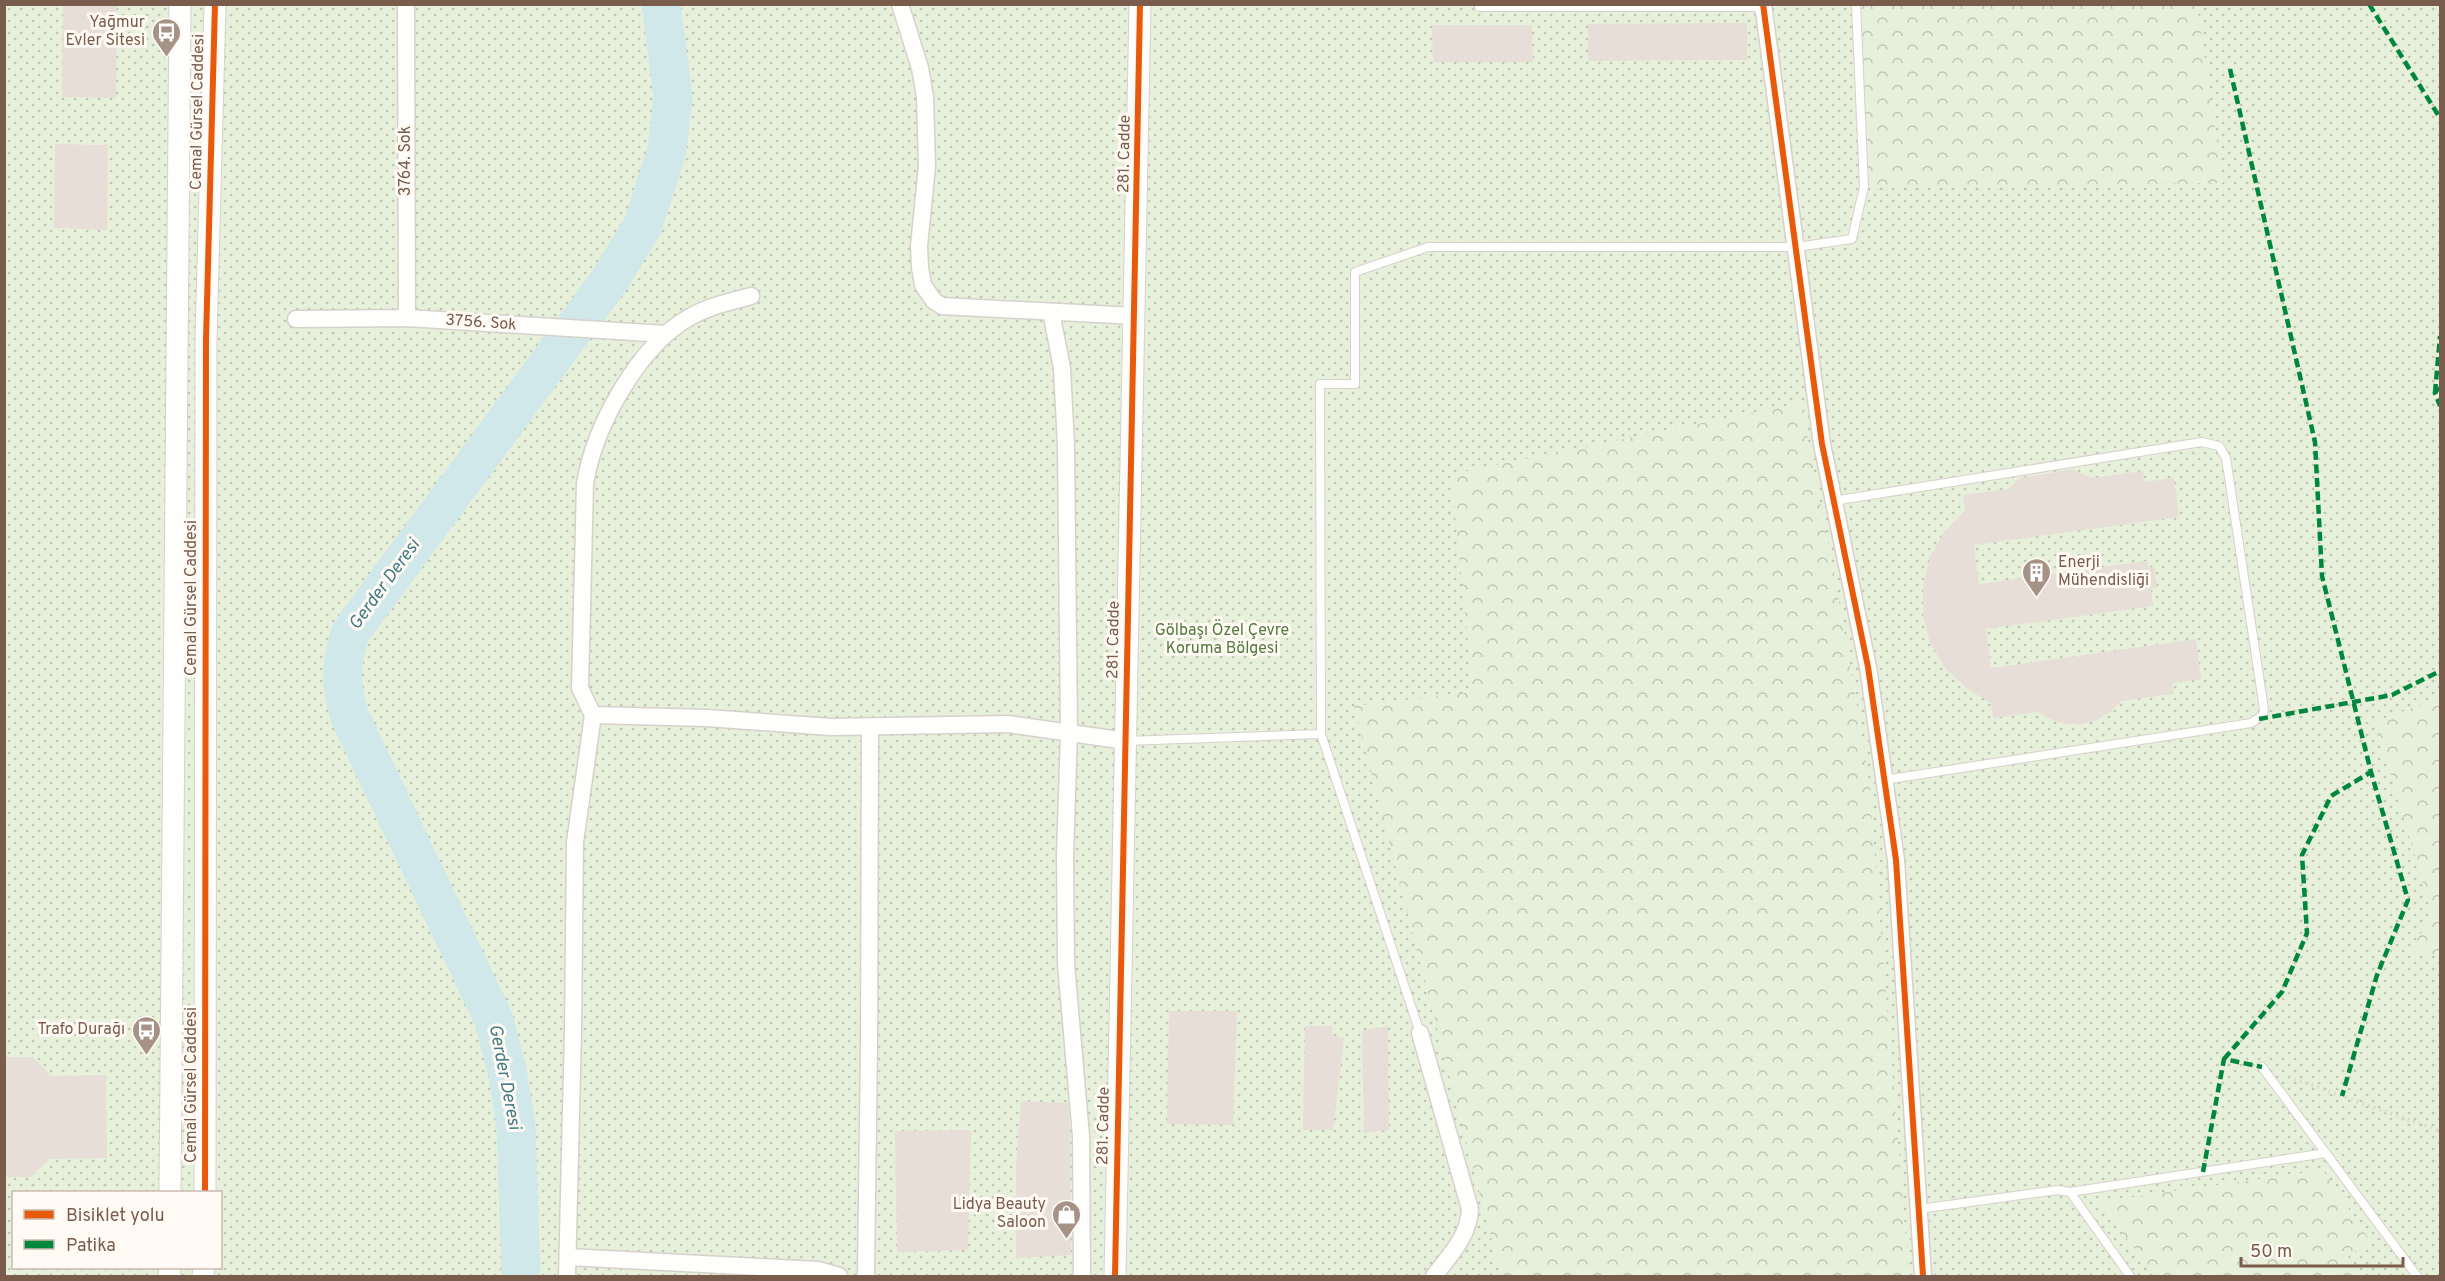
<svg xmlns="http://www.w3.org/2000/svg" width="2445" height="1281" font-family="Overpass,sans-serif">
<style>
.green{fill:url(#green-dots);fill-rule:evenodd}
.forest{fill:url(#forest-crowns)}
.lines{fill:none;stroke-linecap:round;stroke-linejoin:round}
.river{stroke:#d0e8ea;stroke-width:39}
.building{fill:#e6ded7}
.service-casing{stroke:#d7d1cb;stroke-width:10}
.minor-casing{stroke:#d7d1cb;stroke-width:19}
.tertiary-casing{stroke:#d7d1cb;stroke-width:23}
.path{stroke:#dcd5d0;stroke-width:4;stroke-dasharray:1.5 4.5;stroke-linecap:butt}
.service{stroke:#fefefd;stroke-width:8}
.minor{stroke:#fefefd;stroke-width:16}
.tertiary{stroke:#fefefd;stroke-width:21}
.quiet{stroke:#00873e;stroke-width:4.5;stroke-dasharray:9 4.5;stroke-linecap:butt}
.cycleway-casing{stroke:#fffaf3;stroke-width:10}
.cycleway{stroke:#e8590c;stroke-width:6}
.labels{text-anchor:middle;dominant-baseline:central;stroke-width:6;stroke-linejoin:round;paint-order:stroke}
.poi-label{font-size:16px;fill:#7a5c4d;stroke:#fffaf3;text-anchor:end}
.street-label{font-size:16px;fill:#7a5c4d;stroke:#fffaf3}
.park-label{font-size:16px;fill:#537a41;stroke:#fffaf3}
.water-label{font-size:18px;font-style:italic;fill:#437c86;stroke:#fffaf3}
</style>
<defs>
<pattern id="green-dots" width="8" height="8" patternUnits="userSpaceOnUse" patternTransform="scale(1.5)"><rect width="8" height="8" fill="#e7f0db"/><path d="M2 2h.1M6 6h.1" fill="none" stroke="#c0c6b4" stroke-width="1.8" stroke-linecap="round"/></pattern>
<pattern id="forest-crowns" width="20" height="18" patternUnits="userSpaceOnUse" patternTransform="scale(1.5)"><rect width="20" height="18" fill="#e7f0db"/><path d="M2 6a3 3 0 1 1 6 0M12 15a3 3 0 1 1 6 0" fill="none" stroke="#c0c6b4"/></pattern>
</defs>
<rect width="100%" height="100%" fill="#f9f5f0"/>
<!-- green -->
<path class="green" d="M5 5H2440V1276H5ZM14 1192H220V1268H14Z"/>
<!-- forest -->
<path class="forest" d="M1856 5H2197L2223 183 1864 187Z
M1801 403 1841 612 1868 772 1909 1276H1501L1354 706 1473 692 1451 474Z
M2440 697V957L2411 951 2432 913 2375 722Z
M2323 1170 2371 1242 2348 1256 2359 1276H2156L2098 1202Z"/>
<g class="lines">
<!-- river -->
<path class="river" d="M521 1276 516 1126 507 1070 494 1020 349 715C340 680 340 668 350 633L609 281 643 225 667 150 673 97 661 4"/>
</g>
<!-- building -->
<path class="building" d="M63 4H117L116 98 62 97Z
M1747 23V60L1588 61V24Z
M1432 25H1532L1533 62H1433Z
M55 144 108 145 107 230 54 228Z
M2072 469 2091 478 2143 471 2144 482 2174 478 2179 517 1974 545 1979 584 2147 561 2148 567H2154L2157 588H2151L2153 606 1986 629 1991 668 2196 639 2201 679 2172 683 2173 694 2121 701 2110 712 2097 720 2082 724H2067L2052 720 2038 712 1993 718 1991 703 1966 688 1945 668 1930 643 1923 615V586L1930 557 1944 532 1965 511 1963 495 2008 489 2020 478Z
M1169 1011H1237L1233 1125 1167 1124Z
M1305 1026H1332L1333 1036 1344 1038 1333 1130H1303Z
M1388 1026 1389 1130 1364 1133 1362 1031Z
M4 1057H33L51 1076 106 1075 107 1158 50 1159 30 1177H4Z
M1021 1101 1068 1103 1070 1134 1071 1255 1016 1258V1165Z
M971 1130 968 1250 897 1252 895 1131Z"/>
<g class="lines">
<defs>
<path id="service" d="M1479 7H1763
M1833 501 2202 442 2219 446 2226 458 2264 709 2263 715 2251 723 1884 780
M1126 741 1321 734
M1420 1033 1321 734 1320 384H1355V272L1428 247H1796L1852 239 1864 187 1856 4
M2262 1067 2417 1276
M2070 1192 2326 1153
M1919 1209 2058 1190 2070 1192 2130 1276"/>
<path id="minor" d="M406 4 407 318
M900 4 920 68 925 97 927 166 919 246 920 267 923 285 934 301 942 306 1135 316
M1763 4 1822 444 1868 667 1896 860 1923 1276
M1051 312 1062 368 1066 446 1069 733 1065 855 1066 964 1081 1136 1082 1276
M296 319 407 318 666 334
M593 715 707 718 831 727 1008 724 1126 741
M1420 1033 1470 1209C1469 1236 1450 1255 1434 1276
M568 1257 818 1270 839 1276
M567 1276 573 1030 575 842 593 715 580 688 585 484C594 427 638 346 690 317 709 306 730 302 751 296
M866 1276 869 1044 870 727"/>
<path id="tertiary" d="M170 1192 180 4
M205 1192 206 340 215 4
M169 1276 170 1268
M203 1276 204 1268
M1115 1276 1140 4"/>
</defs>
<!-- service casing -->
<use href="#service" class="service-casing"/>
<!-- minor casing -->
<use href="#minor" class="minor-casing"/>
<!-- tertiary casing -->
<use href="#tertiary" class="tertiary-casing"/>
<!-- path -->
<path class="path" d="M2289 1077 2440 1131"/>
<!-- service -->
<use href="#service" class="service"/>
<!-- minor -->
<use href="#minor" class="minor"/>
<!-- tertiary -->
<use href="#tertiary" class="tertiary"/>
<!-- quiet -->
<path class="quiet" d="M2369 4 2440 118
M2230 69 2315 442 2322 576 2371 772 2408 900 2377 975 2342 1096
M2439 387 2435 393 2440 406
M2435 393 2440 336
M2259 719 2392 695 2440 671
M2224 1059 2282 992 2307 933 2302 855 2331 796 2371 772
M2203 1172 2224 1059 2262 1067"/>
<defs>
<path id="cycleway" d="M1763 4 1822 444 1868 667 1896 860 1923 1276
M205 1192 206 340 215 4
M1115 1276 1140 4"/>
</defs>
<!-- cycleway casing -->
<use href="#cycleway" class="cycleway-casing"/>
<!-- cycleway -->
<use href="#cycleway" class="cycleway"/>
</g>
<!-- icons -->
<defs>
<symbol id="bus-pin" viewBox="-11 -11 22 30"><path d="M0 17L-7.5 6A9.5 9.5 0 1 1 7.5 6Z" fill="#a69286" stroke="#fffaf3"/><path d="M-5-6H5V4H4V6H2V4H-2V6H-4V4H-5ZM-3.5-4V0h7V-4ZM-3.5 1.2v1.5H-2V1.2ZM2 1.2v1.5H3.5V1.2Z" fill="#fff"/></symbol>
<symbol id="building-pin" viewBox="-11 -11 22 30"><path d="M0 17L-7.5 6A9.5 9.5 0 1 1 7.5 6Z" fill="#a69286" stroke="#fffaf3"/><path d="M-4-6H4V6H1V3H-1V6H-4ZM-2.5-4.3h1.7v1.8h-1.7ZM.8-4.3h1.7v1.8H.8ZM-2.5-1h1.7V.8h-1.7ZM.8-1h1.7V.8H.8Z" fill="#fff"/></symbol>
<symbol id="shop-pin" viewBox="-11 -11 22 30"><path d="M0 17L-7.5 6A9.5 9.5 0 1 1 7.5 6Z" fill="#a69286" stroke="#fffaf3"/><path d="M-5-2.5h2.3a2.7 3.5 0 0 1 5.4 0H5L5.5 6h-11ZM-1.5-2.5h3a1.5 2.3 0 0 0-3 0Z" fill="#fff"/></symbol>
</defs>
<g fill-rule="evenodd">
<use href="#bus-pin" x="150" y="16" width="33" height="45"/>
<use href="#building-pin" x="2020" y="556" width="33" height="45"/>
<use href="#bus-pin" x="130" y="1014" width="33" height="45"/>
<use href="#shop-pin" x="1050" y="1198" width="33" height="45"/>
</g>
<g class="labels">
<!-- poi labels -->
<g class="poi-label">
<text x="145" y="23">Yağmur<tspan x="145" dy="18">Evler Sitesi</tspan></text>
<text x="2058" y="563" text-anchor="start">Enerji<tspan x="2058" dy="18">Mühendisliği</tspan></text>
<text x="125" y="1030">Trafo Durağı</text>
<text x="1046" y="1205">Lidya Beauty<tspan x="1046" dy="18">Saloon</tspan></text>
</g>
<!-- street labels -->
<g class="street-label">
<text transform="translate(198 112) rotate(-89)">Cemal Gürsel Caddesi</text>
<text transform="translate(1125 154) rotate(-89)">281. Cadde</text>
<text transform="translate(406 161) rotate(-90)">3764. Sok</text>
<text transform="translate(481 323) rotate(4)">3756. Sok</text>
<text transform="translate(192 598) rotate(-90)">Cemal Gürsel Caddesi</text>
<text transform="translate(1114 640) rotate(-89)">281. Cadde</text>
<text transform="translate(192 1085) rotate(-90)">Cemal Gürsel Caddesi</text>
<text transform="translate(1104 1126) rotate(-89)">281. Cadde</text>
</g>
<!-- park labels -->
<g class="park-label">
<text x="1222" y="631">Gölbaşı Özel Çevre<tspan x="1222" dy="18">Koruma Bölgesi</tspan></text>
</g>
<!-- water labels -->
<g class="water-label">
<text transform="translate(385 585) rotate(-54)">Gerder Deresi</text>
<text transform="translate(504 1077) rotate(79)">Gerder Deresi</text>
</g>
</g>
<!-- border -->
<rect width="2445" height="1281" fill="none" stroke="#7a5c4d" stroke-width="12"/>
<!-- legend -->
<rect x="12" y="1191" width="210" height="78" fill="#fffaf3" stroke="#cabbb1" stroke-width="1.5"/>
<rect x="24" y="1210" width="30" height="9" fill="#e8590c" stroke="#cabbb1" stroke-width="1.5"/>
<text x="66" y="1221" font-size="18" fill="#7a5c4d">Bisiklet yolu</text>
<rect x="24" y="1240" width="30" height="9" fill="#00873e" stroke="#cabbb1" stroke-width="1.5"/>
<text x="66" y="1251" font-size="18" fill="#7a5c4d">Patika</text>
<!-- scale -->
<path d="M2241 1257v9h162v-9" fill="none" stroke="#7a5c4d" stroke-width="3"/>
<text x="2250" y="1257" font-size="18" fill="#7a5c4d" stroke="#fffaf3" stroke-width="4.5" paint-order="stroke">50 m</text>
</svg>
